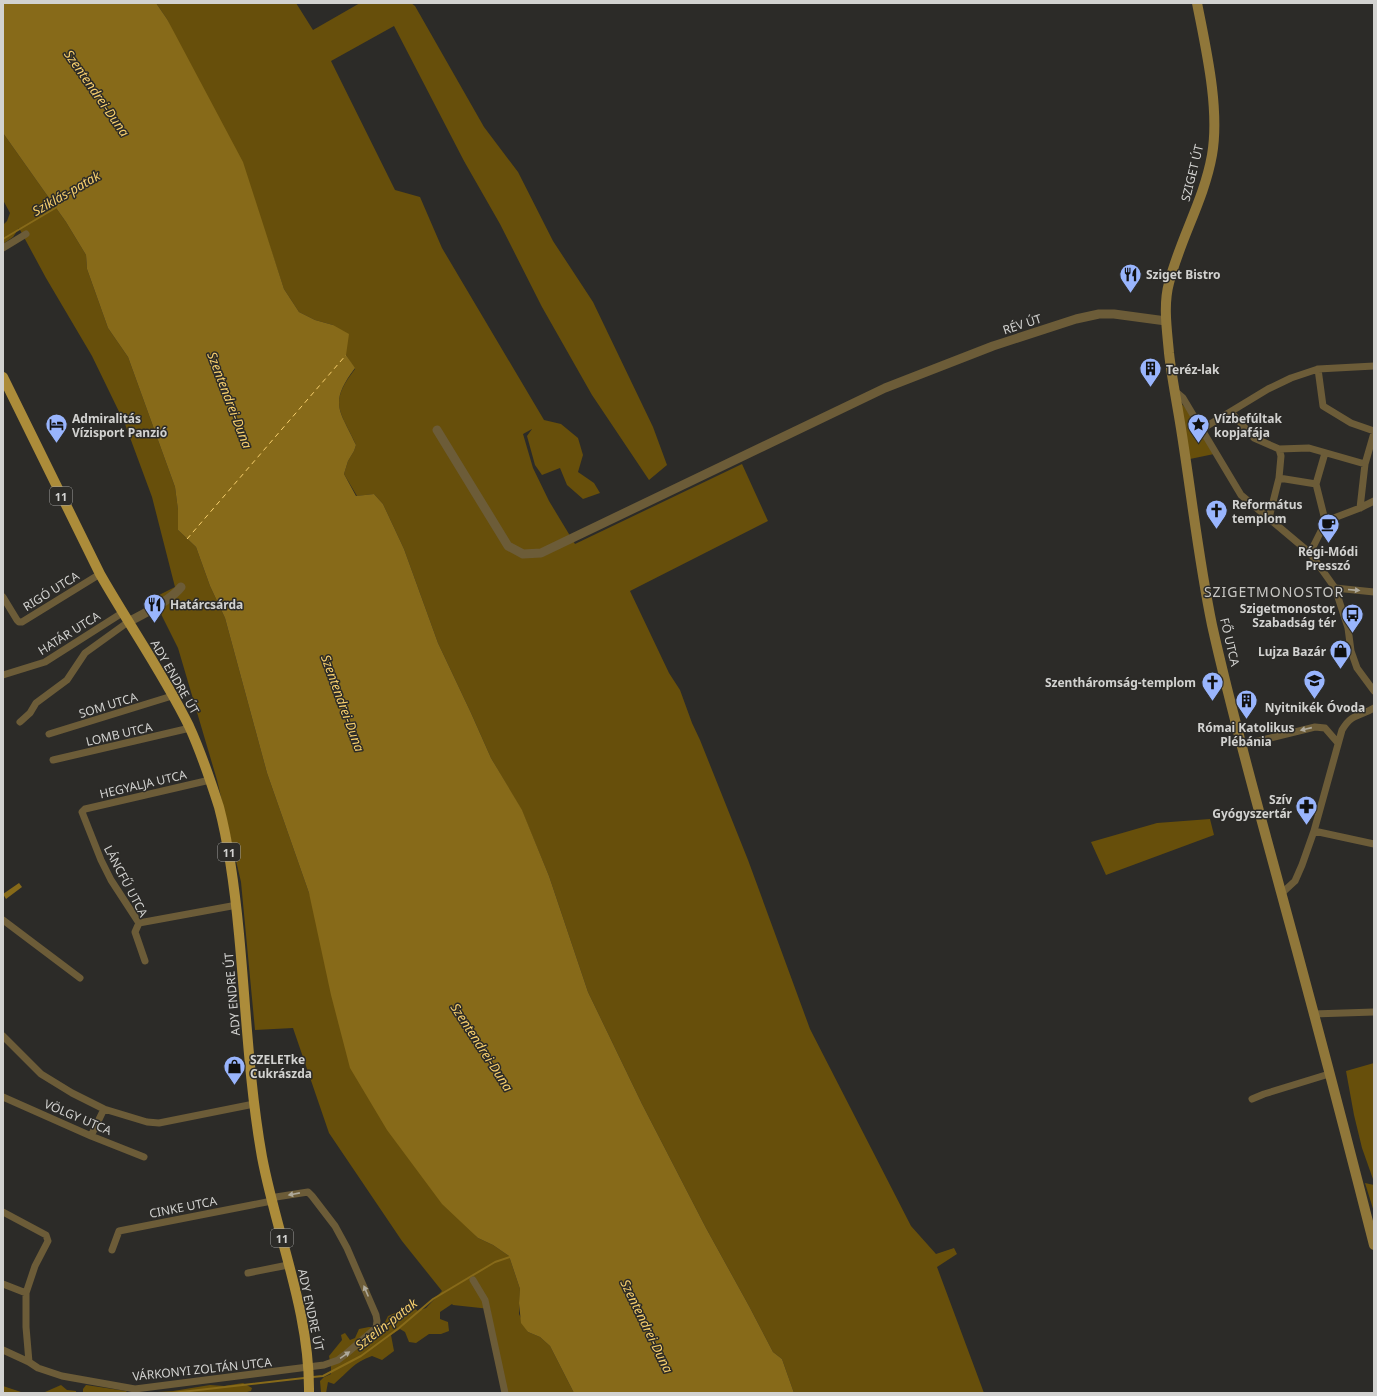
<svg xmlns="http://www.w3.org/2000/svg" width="1377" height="1396" font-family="'Noto Sans',sans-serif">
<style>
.green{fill:#674f0b}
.water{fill:#876a19}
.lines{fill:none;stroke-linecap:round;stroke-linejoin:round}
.stream{stroke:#876a19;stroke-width:2}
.ferry{stroke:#f7cf6d;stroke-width:1;stroke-dasharray:5 4;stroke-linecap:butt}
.minor{stroke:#6c5c38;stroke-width:7}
.tertiary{stroke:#6c5c38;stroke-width:9}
.secondary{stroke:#90773a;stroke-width:10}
.primary{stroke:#ac8c3a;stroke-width:10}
.oneway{fill:#aea99b}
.labels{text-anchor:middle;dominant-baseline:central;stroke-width:3;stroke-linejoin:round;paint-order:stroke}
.shield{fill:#2c2b28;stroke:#a0a09e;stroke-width:1}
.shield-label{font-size:11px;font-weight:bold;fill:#d2d2d0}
.street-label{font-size:12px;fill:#d2d2d0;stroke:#2c2b28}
.poi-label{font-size:12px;font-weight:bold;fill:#d2d2d0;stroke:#2c2b28;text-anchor:start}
.water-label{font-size:13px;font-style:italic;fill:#f7cf6d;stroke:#2c2b28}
.quarter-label{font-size:14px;letter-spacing:1px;fill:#c8c7c4;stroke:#2c2b28}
</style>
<rect width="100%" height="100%" fill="#2c2b28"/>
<!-- green -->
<path class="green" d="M156 3H296L313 30 360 3H411L415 6 484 127 518 172 553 241 593 302 653 427 667 465 649 480 592 395 542 307 500 224 464 161 394 26 331 61 395 190 420 197 442 248 544 420 561 424 578 438 583 455 578 472 594 483 600 493 583 499 567 485 560 468 542 475 535 465 527 436 532 429 523 434 533 468 549 501 575 544 742 464 768 521 630 591 669 673 680 690 692 723 700 740 748 860 810 1029 911 1226 936 1254 954 1248 957 1254 937 1267 984 1393H794L782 1359 773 1352 749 1306 706 1228 642 1104 588 992 549 876 522 811 491 758 471 713 438 643 404 549 383 504 374 494 357 496 344 474 348 461 354 451 356 445C340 410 328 404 355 369L346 355 333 325 315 320 299 312 284 289 268 241 167 19Z
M3 133 66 222 86 255 87 269 108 328 128 357 175 487 178 510V530L196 547 210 586 225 618 267 773 309 893 468 1227 478 1238 493 1245 509 1256 520 1289 519 1314 528 1332 540 1337 550 1346 574 1393H505L490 1309 453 1305 452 1304 440 1312V1319L448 1322 449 1331 441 1334H429L416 1343 409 1342 405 1332 400 1329 391 1335 394 1351 382 1360 372 1356C354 1362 348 1372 334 1384L328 1382 326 1393 321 1392 320 1381 324 1377 331 1374V1366L329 1356 342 1340 341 1335 345 1333 350 1340 355 1338 359 1329 369 1327 382 1328 388 1316 412 1306 418 1311 426 1308 442 1291 402 1241 329 1133 293 1028 255 1030 241 882 217 780 178 648 153 598 175 587 152 497 125 424 92 356 46 278 19 228 13 237 3 244V225L7 221 10 213 3 200Z
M1180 402 1188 411 1214 454 1190 459Z
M1210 819 1214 835 1106 875 1091 842 1157 823Z
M1374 1063V1182L1362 1148 1354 1115 1346 1071Z
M1365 1183 1374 1185V1212Z
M243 1383 252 1388 251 1391 243 1393H142L173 1391 210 1385 224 1386Z
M61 1385 67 1390 76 1391V1393H3V1386L21 1392H45Z
M86 1385 126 1391 128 1393H83V1389Z"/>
<!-- water -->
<path class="water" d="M3 3H156L167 19 243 162 284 289 299 312 315 320 333 325 349 334 346 355 355 368C328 404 340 410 356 445L354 451 348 461 344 474 356 496 374 494 383 504 404 549 438 643 471 713 491 758 522 810 549 876 588 992 642 1104 706 1228 749 1306 773 1352 782 1359 794 1393H574L550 1346 540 1337 528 1332 521 1323 519 1303 520 1289 509 1256 493 1245 478 1238 442 1204 387 1130 350 1068 331 995 309 893 267 773 225 618 210 586 196 547 178 530V510L175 487 128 357 108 328 87 269 86 255 66 222 3 133Z
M19 883 22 887 6 899 3 894Z"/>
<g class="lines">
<!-- stream -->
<path class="stream" d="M3 239 57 207
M313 1377 323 1376 361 1356 399 1328 433 1299 495 1262 510 1257
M172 1393 304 1378"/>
<!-- ferry -->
<path class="ferry" d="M187 539 346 355"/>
<!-- minor -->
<path class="minor" d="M3 248 26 234
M1318 369 1323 406 1351 423 1374 431
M1176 392 1183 398 1241 495 1310 553 1335 588 1348 628 1351 651 1357 668 1374 691
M1231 412 1254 438 1279 449 1309 448 1365 464
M1202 429 1268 389 1291 378 1318 369 1374 366
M1279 449 1281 456 1279 478 1316 484
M1325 453 1316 484 1324 516 1326 521
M1360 508 1365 464 1374 433
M1269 518 1279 478
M1310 553 1326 521 1360 508 1374 501
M1335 588 1374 592
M3 597 17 620 19 622H22L100 574
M3 675 45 662 122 613
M20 722 30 713 36 703 67 680 85 653 128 622
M49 734 172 696
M1242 745 1315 727 1325 728 1338 743
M53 760 190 728
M1314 831 1374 844
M1282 893 1295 881 1302 865 1314 831 1342 730C1352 713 1359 717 1374 708
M3 920 80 978
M139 923 111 880 101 860 82 812 85 809 210 780
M139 923 237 905
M139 923 135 932 145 961
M1313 1014 1374 1012
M3 1036 41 1074 72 1093 104 1109 147 1122 159 1123 254 1104
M3 1097 91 1136 144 1157
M1252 1099 1264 1094 1329 1074
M91 1136 104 1109
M3 1212 46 1235 48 1241 35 1266 26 1293V1327L29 1362
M248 1273 288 1265
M473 1280 485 1300 505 1393
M3 1284 26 1293
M3 1350 29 1362 38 1368 62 1376 135 1389 324 1365 338 1360 347 1353 376 1328 377 1321 376 1315 347 1248 335 1226 312 1196 308 1192 276 1197 272 1201 119 1231 112 1250"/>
<!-- tertiary -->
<path class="tertiary" d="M437 430 508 546 523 554 541 553 885 388 993 346 1076 319 1099 314H1114L1166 321
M128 622C142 615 172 599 181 587"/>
<!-- secondary -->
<path class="secondary" d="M1197 3C1206 49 1220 109 1212 155 1204 200 1180 239 1169 283 1163 305 1167 330 1169 353 1172 380 1178 408 1182 435 1192 499 1199 562 1212 625 1232 715 1257 803 1281 892 1313 1009 1344 1127 1374 1245"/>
<!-- primary -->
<path class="primary" d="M3 377 100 574C129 625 163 673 189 726 200 750 211 782 219 807 230 849 235 891 239 934 246 1008 249 1084 262 1157 277 1236 310 1312 309 1393"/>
</g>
<!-- one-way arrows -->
<defs><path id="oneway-solid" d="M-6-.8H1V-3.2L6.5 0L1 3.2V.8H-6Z"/></defs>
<g class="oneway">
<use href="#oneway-solid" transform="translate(1354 590) rotate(5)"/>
<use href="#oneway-solid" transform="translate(1306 729) rotate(167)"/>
<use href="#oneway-solid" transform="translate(294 1194) rotate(169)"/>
<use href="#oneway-solid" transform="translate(366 1291) rotate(-113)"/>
<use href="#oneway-solid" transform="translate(345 1355) rotate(-35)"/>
</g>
<!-- icons -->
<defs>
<symbol id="restaurant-pin" viewBox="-11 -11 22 30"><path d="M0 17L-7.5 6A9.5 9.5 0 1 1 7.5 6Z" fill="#99b5fd" stroke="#2c2b28"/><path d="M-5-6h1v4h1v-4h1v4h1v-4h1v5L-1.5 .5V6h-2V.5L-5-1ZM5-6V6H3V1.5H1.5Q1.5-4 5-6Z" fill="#111"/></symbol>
<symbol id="building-pin" viewBox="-11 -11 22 30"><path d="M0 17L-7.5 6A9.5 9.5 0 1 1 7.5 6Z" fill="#99b5fd" stroke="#2c2b28"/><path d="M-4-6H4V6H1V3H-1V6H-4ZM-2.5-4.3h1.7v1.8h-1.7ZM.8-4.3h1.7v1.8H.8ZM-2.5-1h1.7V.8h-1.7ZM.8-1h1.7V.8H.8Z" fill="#111"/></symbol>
<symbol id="hotel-pin" viewBox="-11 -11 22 30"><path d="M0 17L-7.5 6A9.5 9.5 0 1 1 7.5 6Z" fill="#99b5fd" stroke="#2c2b28"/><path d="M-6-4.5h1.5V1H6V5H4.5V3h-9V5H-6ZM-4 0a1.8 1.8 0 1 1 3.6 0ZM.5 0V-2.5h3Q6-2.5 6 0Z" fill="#111"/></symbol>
<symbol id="sight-pin" viewBox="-11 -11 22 30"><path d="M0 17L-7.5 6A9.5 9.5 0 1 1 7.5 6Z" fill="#99b5fd" stroke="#2c2b28"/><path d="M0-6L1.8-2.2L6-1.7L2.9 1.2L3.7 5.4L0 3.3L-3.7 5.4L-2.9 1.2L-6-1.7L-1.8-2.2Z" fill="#111"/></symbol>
<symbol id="church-pin" viewBox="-11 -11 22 30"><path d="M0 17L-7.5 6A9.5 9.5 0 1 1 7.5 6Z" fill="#99b5fd" stroke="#2c2b28"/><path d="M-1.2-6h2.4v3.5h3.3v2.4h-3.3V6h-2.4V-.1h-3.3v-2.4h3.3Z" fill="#111"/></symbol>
<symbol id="cafe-pin" viewBox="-11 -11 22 30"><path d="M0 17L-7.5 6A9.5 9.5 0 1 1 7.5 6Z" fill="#99b5fd" stroke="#2c2b28"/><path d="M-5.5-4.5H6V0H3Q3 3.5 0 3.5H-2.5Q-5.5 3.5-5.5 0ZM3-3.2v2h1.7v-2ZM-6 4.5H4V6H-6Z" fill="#111"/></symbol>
<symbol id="bus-pin" viewBox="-11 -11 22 30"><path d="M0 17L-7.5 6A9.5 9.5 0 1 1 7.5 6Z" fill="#99b5fd" stroke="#2c2b28"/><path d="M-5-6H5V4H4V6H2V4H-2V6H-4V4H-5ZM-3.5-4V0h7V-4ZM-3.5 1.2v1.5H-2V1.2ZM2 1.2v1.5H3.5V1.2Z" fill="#111"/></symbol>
<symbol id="shop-pin" viewBox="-11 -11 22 30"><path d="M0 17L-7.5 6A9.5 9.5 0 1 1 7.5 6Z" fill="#99b5fd" stroke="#2c2b28"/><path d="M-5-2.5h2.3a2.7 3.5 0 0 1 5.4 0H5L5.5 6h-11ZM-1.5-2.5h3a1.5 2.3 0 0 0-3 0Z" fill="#111"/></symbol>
<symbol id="school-pin" viewBox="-11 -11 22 30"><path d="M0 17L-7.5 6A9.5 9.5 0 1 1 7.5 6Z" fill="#99b5fd" stroke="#2c2b28"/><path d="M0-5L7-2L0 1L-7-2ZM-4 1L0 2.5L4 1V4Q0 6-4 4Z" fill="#111"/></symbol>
<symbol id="pharmacy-pin" viewBox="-11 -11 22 30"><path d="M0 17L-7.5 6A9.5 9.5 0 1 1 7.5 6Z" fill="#99b5fd" stroke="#2c2b28"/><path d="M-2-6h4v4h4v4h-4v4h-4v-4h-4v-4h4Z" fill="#111"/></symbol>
</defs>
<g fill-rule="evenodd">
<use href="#restaurant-pin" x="1118" y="262" width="25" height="34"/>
<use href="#building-pin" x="1138" y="356" width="25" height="34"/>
<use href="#hotel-pin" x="44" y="412" width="25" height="34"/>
<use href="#sight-pin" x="1186" y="412" width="25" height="34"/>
<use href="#church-pin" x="1204" y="498" width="25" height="34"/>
<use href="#cafe-pin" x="1316" y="512" width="25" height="34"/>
<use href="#restaurant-pin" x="142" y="592" width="25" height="34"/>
<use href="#bus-pin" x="1340" y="602" width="25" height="34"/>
<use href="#shop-pin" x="1328" y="638" width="25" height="34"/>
<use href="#school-pin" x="1302" y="668" width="25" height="34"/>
<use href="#church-pin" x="1200" y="670" width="25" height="34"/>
<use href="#building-pin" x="1234" y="688" width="25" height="34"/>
<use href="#pharmacy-pin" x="1294" y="794" width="25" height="34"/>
<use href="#shop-pin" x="222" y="1054" width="25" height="34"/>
</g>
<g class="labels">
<!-- shield labels -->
<g class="shield">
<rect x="50" y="487" width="22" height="18" rx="3"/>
<rect x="218" y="843" width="22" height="18" rx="3"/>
<rect x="271" y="1229" width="22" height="18" rx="3"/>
</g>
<g class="shield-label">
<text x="61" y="496">11</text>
<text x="229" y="852">11</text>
<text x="282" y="1238">11</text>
</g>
<!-- street labels -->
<g class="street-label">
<text transform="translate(1192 173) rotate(-76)">SZIGET ÚT</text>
<text transform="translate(1022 324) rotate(-18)">RÉV ÚT</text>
<text transform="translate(51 591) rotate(-32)">RIGÓ UTCA</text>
<text transform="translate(69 633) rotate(-32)">HATÁR UTCA</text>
<text transform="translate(1230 642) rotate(77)">FŐ UTCA</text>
<text transform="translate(175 677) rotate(60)">ADY ENDRE ÚT</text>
<text transform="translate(108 705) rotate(-17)">SOM UTCA</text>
<text transform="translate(119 734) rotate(-13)">LOMB UTCA</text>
<text transform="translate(143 784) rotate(-13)">HEGYALJA UTCA</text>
<text transform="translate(126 881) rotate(62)">LÁNCFŰ UTCA</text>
<text transform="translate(232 994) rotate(-95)">ADY ENDRE ÚT</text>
<text transform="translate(78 1117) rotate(23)">VÖLGY UTCA</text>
<text transform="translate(183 1207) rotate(-11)">CINKE UTCA</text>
<text transform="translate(311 1310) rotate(78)">ADY ENDRE ÚT</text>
<text transform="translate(202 1369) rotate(-6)">VÁRKONYI ZOLTÁN UTCA</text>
</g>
<!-- poi labels -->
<g class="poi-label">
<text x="1146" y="274">Sziget Bistro</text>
<text x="1166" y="369">Teréz-lak</text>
<text x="72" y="418">Admiralitás<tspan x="72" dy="14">Vízisport Panzió</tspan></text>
<text x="1214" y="418">Vízbefúltak<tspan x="1214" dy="14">kopjafája</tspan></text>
<text x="1232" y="504">Református<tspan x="1232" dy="14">templom</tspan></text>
<text x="1328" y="551" text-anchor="middle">Régi-Módi<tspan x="1328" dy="14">Presszó</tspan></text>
<text x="170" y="604">Határcsárda</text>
<text x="1336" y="608" text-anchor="end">Szigetmonostor,<tspan x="1336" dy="14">Szabadság tér</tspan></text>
<text x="1326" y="651" text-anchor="end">Lujza Bazár</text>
<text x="1196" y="682" text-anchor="end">Szentháromság-templom</text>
<text x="1315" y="707" text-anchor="middle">Nyitnikék Óvoda</text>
<text x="1246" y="727" text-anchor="middle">Római Katolikus<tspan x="1246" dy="14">Plébánia</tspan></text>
<text x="1292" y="799" text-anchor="end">Szív<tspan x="1292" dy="14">Gyógyszertár</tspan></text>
<text x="250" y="1059">SZELETke<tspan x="250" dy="14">Cukrászda</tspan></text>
</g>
<!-- water labels -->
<g class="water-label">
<text transform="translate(97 93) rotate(55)">Szentendrei-Duna</text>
<text transform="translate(66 193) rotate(-30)">Sziklás-patak</text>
<text transform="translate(230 400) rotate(69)">Szentendrei-Duna</text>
<text transform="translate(343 703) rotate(70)">Szentendrei-Duna</text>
<text transform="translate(482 1047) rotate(57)">Szentendrei-Duna</text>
<text transform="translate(386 1324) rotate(-38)">Sztelin-patak</text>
<text transform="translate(647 1326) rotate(64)">Szentendrei-Duna</text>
</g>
<!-- quarter labels -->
<g class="quarter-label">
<text x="1274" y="591">SZIGETMONOSTOR</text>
</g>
</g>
<!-- border -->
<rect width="1377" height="1396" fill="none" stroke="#d2d2d0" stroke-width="8"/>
</svg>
